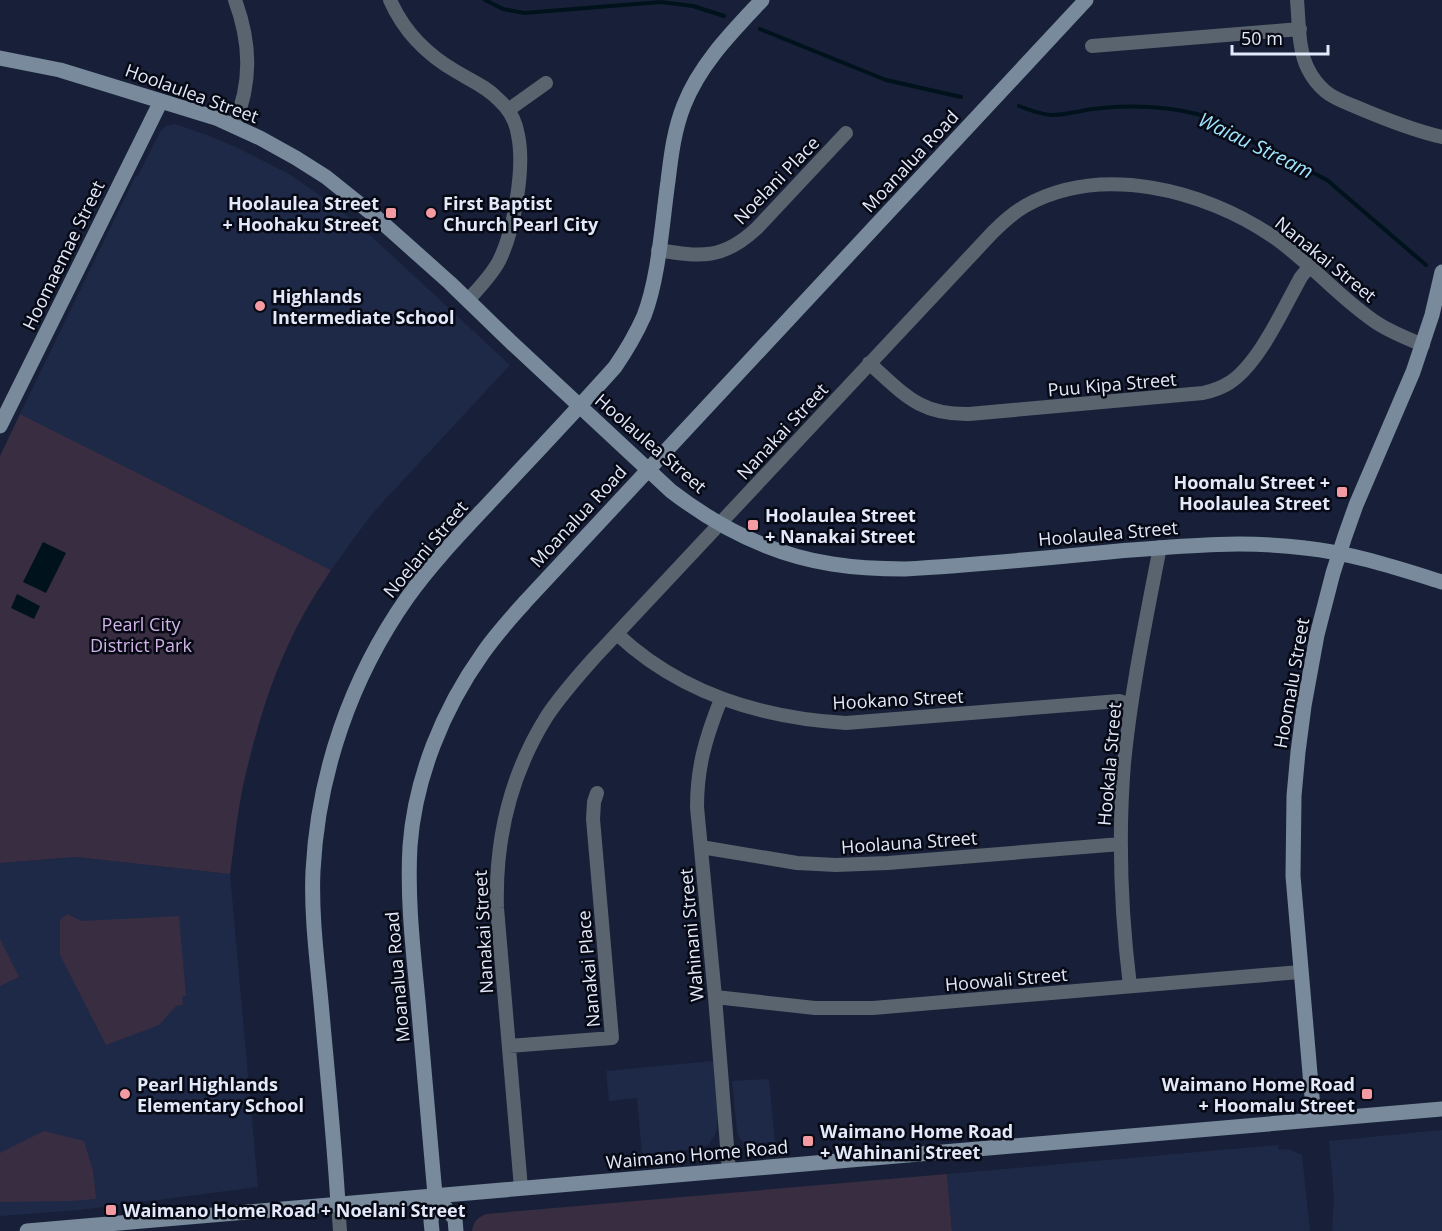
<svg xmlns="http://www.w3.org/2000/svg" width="1442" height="1231" font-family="'Open Sans',sans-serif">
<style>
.built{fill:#1e2947}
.green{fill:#392d42}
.water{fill:#00121b}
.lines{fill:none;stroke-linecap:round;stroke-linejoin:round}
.stream{stroke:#00121b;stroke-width:4}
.street{stroke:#59646e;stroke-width:14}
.secondary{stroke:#788a9b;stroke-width:15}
.poi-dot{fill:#f49aa2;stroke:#070a15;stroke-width:2}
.labels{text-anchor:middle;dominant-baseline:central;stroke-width:5;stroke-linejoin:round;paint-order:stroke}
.street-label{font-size:18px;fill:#e2e9fa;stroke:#070a15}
.poi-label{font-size:18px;font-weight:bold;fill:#e2e9fa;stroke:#070a15;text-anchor:start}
.park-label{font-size:18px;fill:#d1b4e7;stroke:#070a15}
.water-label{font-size:20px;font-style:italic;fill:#a0e4fe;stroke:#070a15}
</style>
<rect width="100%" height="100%" fill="#172038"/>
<!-- built -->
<path class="built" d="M175 124 207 135 236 147 289 174 325 199 354 221 384 248 510 365 381 504 366 522 331 570 20 414 136 175 138 176 160 132 166 126Z
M76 857 230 874 258 1187 80 1210 0 1216V863Z
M713 1061 718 1116 716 1133 709 1144 699 1149 642 1154 637 1098 609 1101 606 1071Z
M769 1079 775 1142 750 1144 744 1143 740 1139 737 1131 732 1081Z
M1442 1130V1231H1332L1334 1197 1329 1141Z
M1278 1145 1279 1150 1288 1149 1302 1155 1310 1231H952L947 1174Z"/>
<!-- green -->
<path class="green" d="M20 414 331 570C322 584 314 596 306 610 278 659 260 714 247 769 238 803 235 839 230 874L76 857 0 863V456Z
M67 914 82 921 179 916 186 996 182 997 183 1005 176 1006 159 1025 106 1045 60 955V920Z
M0 939 19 977 0 986Z
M44 1131 84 1141 93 1171 96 1199 71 1201 0 1202V1153Z
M947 1174 952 1231H472C473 1222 478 1217 486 1214Z"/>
<!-- water -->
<path class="water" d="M43 542 66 553 46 593 23 582Z
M17 594 40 606 34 619 11 608Z"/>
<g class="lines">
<!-- stream -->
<path class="stream" d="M485 0 503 9 524 13 661 2 693 6 724 16
M760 29 886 80 961 97
M1019 106C1029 110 1040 114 1051 115 1068 115 1085 109 1102 108 1135 105 1170 107 1201 115L1327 180 1426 265"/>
<!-- street -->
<path class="street" d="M390 0C404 32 427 55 457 72 472 81 487 87 499 100 509 109 516 122 518 135 525 168 514 231 499 261 491 276 479 288 468 300
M1297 0C1299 21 1298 50 1308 69 1312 77 1318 85 1325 91 1333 98 1344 102 1354 106 1382 118 1412 130 1442 137
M1092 46 1300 29
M508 110 546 83
M234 125C252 83 251 43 235 0
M658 250C701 257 723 260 757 228L846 133
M869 363C904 394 919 415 969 414L1203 393C1212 391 1221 388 1229 383 1259 364 1283 309 1301 277L1309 267
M617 634C681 694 761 718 846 723L1119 701 1131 705
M721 699C706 737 697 766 697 807L715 997 729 1171
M701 847 797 863 836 865 888 863 1121 844
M1130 986C1121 913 1118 837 1124 763 1131 691 1146 619 1160 547
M715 997 815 1008H873L1300 972
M509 1046 612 1038 593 819 594 802 597 793
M521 1188 497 908C495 839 510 775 547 716 561 695 577 677 594 658L993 232C1003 222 1013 213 1025 206 1101 163 1204 190 1272 236 1308 260 1337 296 1374 321 1388 331 1406 338 1423 345
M338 1204 340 1231"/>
<!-- secondary -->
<path class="secondary" d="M0 58 60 70 216 118 260 138 296 158 326 177 376 217 450 283 513 344 671 491C718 527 773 555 832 564 857 568 881 569 905 569 977 565 1048 558 1119 551 1181 546 1243 540 1305 548 1352 553 1397 568 1442 582
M0 426 161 101
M1314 1120 1293 876 1294 796 1298 752 1304 706 1317 635 1333 573 1345 536 1356 505 1413 372 1432 315 1442 272
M435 1195 455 1219 456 1231
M338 1204C334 1137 327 1070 321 1002 317 959 311 914 313 871 318 773 351 678 407 598 431 564 461 533 490 502 532 457 574 413 615 367 626 351 636 334 644 316 659 277 662 223 668 181 671 156 674 130 684 105 700 64 732 32 762 0
M27 1231 1442 1109
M432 1231 431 1221 435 1195C429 1130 424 1065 418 1001 413 949 407 898 410 846 415 778 443 709 483 653 496 634 511 618 526 601L1086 0"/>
</g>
<!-- markers -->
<g class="poi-dot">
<rect x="385" y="207" width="12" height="12" rx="3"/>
<circle cx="431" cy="213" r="6"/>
<circle cx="260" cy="306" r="6"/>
<rect x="1336" y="486" width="12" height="12" rx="3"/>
<rect x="747" y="519" width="12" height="12" rx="3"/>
<circle cx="125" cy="1094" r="6"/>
<rect x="1361" y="1088" width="12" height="12" rx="3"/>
<rect x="802" y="1135" width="12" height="12" rx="3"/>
<rect x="105" y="1204" width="12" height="12" rx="3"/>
</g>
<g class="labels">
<!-- street labels -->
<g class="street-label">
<text transform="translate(192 93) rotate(20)">Hoolaulea Street</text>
<text transform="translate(910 161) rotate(-47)">Moanalua Road</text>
<text transform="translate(776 180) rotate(-46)">Noelani Place</text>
<text transform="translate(63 255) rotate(-64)">Hoomaemae Street</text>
<text transform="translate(1326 259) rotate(39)">Nanakai Street</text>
<text transform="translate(1112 384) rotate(-5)">Puu Kipa Street</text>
<text transform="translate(782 431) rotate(-47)">Nanakai Street</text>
<text transform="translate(651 443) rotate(41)">Hoolaulea Street</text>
<text transform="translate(578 516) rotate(-47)">Moanalua Road</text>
<text transform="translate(1108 533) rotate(-5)">Hoolaulea Street</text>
<text transform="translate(425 549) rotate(-50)">Noelani Street</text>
<text transform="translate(1291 683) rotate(-80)">Hoomalu Street</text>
<text transform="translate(898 699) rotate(-3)">Hookano Street</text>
<text transform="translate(1109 764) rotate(-85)">Hookala Street</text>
<text transform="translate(909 842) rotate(-4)">Hoolauna Street</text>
<text transform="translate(483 932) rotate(-93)">Nanakai Street</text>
<text transform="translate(691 935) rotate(-95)">Wahinani Street</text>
<text transform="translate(588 969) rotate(-95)">Nanakai Place</text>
<text transform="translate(397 977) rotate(-95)">Moanalua Road</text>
<text transform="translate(1006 979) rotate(-5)">Hoowali Street</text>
<text transform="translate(697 1154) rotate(-5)">Waimano Home Road</text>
</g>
<!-- poi labels -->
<g class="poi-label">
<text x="379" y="203" text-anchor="end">Hoolaulea Street<tspan x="379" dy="21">+ Hoohaku Street</tspan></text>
<text x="443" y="203">First Baptist<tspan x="443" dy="21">Church Pearl City</tspan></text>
<text x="272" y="296">Highlands<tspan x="272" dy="21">Intermediate School</tspan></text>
<text x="1330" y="482" text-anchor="end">Hoomalu Street +<tspan x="1330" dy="21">Hoolaulea Street</tspan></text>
<text x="765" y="515">Hoolaulea Street<tspan x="765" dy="21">+ Nanakai Street</tspan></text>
<text x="137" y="1084">Pearl Highlands<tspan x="137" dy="21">Elementary School</tspan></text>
<text x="1355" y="1084" text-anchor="end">Waimano Home Road<tspan x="1355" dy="21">+ Hoomalu Street</tspan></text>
<text x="820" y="1131">Waimano Home Road<tspan x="820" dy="21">+ Wahinani Street</tspan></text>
<text x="123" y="1210">Waimano Home Road + Noelani Street</text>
</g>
<!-- park labels -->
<g class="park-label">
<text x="141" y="624">Pearl City<tspan x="141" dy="21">District Park</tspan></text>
</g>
<!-- water labels -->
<g class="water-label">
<text transform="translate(1256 145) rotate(26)">Waiau Stream</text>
</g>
</g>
<!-- scale -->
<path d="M1232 45v9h96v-9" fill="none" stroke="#e2e9fa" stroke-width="3"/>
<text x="1241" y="45" font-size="18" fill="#e2e9fa" stroke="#070a15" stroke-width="4.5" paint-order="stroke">50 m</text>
</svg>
